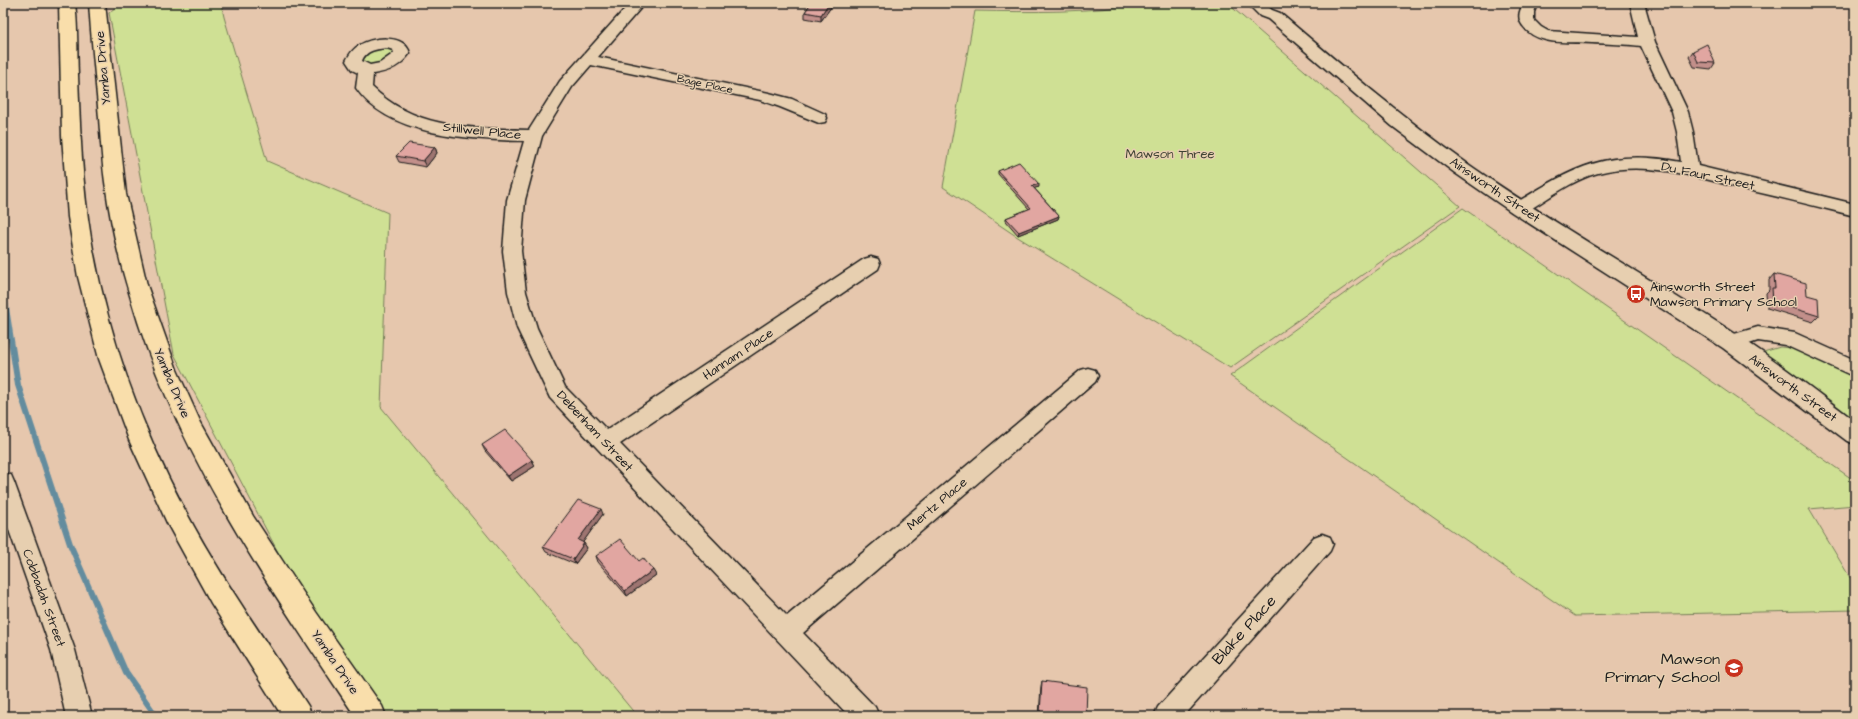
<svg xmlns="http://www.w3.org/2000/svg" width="1858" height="719" font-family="'Architects Daughter',sans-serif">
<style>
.green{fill:#cfe094;stroke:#767e58}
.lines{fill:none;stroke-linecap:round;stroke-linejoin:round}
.stream-far1{stroke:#638c9e;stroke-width:4.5}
.stream{stroke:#638c9e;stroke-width:6}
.minor-casing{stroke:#1c1c1c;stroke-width:3}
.tertiary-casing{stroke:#1c1c1c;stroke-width:3}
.primary-casing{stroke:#1c1c1c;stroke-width:3}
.minor{fill:#e7cfb0;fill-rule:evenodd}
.tertiary{fill:#e7cfb0;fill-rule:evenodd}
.primary{fill:#f9deab;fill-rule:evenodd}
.wall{fill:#c28f8a;stroke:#1c1c1c}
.shaded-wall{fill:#9e7471;stroke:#1c1c1c}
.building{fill:#e1a6a1;stroke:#1c1c1c}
.labels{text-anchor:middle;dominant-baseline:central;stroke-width:3;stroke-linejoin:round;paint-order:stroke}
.far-street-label{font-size:11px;fill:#1c1c1c;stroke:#e7cfb0}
.street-label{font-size:13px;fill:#1c1c1c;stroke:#e7cfb0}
.park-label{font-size:13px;fill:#404334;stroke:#e7cfb0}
.poi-label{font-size:13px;fill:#1c1c1c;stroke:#e7cfb0;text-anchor:start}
.near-street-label{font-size:16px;fill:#1c1c1c;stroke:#e7cfb0}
.near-poi-label{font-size:16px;fill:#1c1c1c;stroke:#e7cfb0;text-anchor:end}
</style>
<rect width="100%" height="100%" fill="#e6c7ad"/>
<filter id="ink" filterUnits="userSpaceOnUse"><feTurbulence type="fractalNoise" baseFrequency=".025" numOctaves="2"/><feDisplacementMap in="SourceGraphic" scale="8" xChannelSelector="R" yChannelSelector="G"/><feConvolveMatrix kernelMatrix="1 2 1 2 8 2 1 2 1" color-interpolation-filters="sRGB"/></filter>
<g filter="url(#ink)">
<!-- green -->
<path class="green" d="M120 3H221L224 17 267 161 388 213 381 407 637 716H364L174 354 109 13Z
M1147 3H1227L1460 206 1230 368 1016 236 943 187 975 11C1032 12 1090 13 1147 3Z
M388 48 393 52V55C385 64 372 68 362 61V56L369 50Z
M1463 208 1855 481V505L1809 509 1855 586V610L1575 616 1230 376Z
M1780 347 1803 349 1855 375V424L1760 353Z"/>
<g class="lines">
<!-- stream-far1 -->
<path class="stream-far1" d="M3 285 7 309"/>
<!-- stream -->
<path class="stream" d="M6 308 18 385 70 544 126 673 156 716"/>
<defs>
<path id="minor" d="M630 3H645L598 57 769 93 792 99 825 114 827 118 825 122 819 123 780 107 760 100 591 65 572 87 542 136 525 200 521 251 526 292 537 328 565 387 607 430 864 259 871 257 878 259 880 264 878 269 620 444 787 616 1081 370 1088 368 1095 370 1098 376 1095 382 803 633 875 707 879 716H849L550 398 517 328 508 292 503 251 507 200 524 141C471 139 389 137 356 88L358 73 352 70 346 61C349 55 352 50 358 46 371 37 404 33 410 53 401 66 389 72 373 74L372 87C416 130 472 128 529 130L560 81ZM387 48 393 50 394 53 380 63 370 65 362 61C366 50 377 49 387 48Z
M1524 3H1538L1534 12V20L1541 27 1548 31 1638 37 1630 3H1644L1655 42 1688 112 1693 132 1698 166 1855 204V216C1819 207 1784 198 1748 190 1700 178 1648 160 1598 173 1572 180 1549 198 1526 212L1520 214 1514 212 1511 208 1514 204C1575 167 1606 148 1681 162L1677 132 1672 112 1641 46C1625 44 1609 44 1592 43 1570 41 1538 47 1523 26 1517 18 1519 11 1524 3Z
M1758 327 1795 333 1855 360V377L1785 345 1758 341 1731 350 1724 347 1721 342 1724 337Z
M3 473 11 475 14 482 75 650 91 712 90 716H64L65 712 51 650 3 513Z
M1322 534 1330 537 1333 544 1330 551 1184 716H1154L1158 707 1314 537Z"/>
<path id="tertiary" d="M1247 3H1264L1272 10 1280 13C1341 65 1402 117 1468 164 1555 225 1648 277 1737 335 1778 362 1817 392 1855 421V444L1847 441 1723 348 1513 213 1455 173 1392 126 1268 19 1260 16Z"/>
<path id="primary" d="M59 3H75C78 27 77 51 78 75 80 129 82 184 91 238 107 332 140 425 185 510 221 578 266 641 308 706L312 716H282L211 603 168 525 129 440 99 359 78 277 68 217 62 136Z
M89 3H105L126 194 147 285 177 370 200 421 253 516 316 612 382 706 386 716H355C268 585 175 452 131 299 119 261 110 221 105 182 101 153 100 125 97 96 94 65 91 34 89 3Z"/>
</defs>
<!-- minor casing -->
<use href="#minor" class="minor-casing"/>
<!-- tertiary casing -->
<use href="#tertiary" class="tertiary-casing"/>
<!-- primary casing -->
<use href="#primary" class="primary-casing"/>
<!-- minor -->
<use href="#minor" class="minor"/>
<!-- tertiary -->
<use href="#tertiary" class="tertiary"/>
<!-- primary -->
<use href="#primary" class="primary"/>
</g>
<!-- wall -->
<path class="wall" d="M811 3H834L821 21 805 18V12Z
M1693 51 1715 63 1711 69 1694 67 1689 57Z
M435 147 437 153 426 167 399 162 396 156Z
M998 171 1039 187 1034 188 1059 216 1058 219 1018 235 1006 221V218L1029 209 998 174Z
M1774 274 1807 295 1819 316 1813 322 1767 308 1766 293 1769 290V280Z
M482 445 532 460 535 466 511 481 485 451Z
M603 514 583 542 587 548 575 564 546 552 543 547Z
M596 556 639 561 656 575 627 596 598 562Z
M1042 681 1086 716H1039L1041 686Z"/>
<!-- shaded-wall -->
<path class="shaded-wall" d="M829 3H834L821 21V15Z
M435 147 437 153 426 167 423 161Z
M1039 184V187L1032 189V186Z
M1059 216 1058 219 1018 235 1019 232Z
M532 460 535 466 511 481 508 476Z
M601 509 603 514 581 545 578 540Z
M584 543 587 548 575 564 573 559Z
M653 570 656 575 627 596 625 591Z"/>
<!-- building -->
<path class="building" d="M811 3H829L821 15 805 12Z
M1707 44 1715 63 1698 62 1693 51Z
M409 143 435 147 423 161 396 156Z
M1019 162 1039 184 1032 186 1059 216 1019 232 1006 218 1031 208 998 171Z
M1774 274 1806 283 1807 295 1818 298 1819 316 1773 302 1772 288H1775Z
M505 430 532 460 508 476 482 445Z
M578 500 601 509 578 540 584 543 573 559 543 547Z
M620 539 639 561 643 558 653 570 625 591 596 556Z
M1042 681 1087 687 1086 716H1066L1040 713Z"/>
</g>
<!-- icons -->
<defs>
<symbol id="bus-disc" viewBox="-11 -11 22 22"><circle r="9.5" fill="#c8321e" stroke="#e7cfb0"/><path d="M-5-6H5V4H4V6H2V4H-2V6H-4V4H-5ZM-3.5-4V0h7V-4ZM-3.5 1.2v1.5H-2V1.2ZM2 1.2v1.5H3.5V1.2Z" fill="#fff"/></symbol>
<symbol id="school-disc" viewBox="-11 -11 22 22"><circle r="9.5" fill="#c8321e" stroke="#e7cfb0"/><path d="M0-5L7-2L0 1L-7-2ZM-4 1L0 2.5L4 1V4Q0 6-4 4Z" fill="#fff"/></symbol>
</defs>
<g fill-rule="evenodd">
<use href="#bus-disc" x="1625" y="283" width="22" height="22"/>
<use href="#school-disc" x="1723" y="657" width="22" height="22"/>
</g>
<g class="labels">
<!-- far-street labels -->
<g class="far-street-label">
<text transform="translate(705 84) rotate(12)">Bage Place</text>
</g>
<!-- street labels -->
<g class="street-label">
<text transform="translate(103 68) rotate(-95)">Yamba Drive</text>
<text transform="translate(482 131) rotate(6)">Stillwell Place</text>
<text transform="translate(1708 176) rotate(12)">Du Faur Street</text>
<text transform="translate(1495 190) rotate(34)">Ainsworth Street</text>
<text transform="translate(738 354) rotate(-34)">Hannam Place</text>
<text transform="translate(172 383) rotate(67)">Yamba Drive</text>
<text transform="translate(1793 388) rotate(36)">Ainsworth Street</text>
<text transform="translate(595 431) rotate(47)">Debenham Street</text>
<text transform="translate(937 504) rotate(-40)">Mertz Place</text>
<text transform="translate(44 598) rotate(70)">Cobbadah Street</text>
<text transform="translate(335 662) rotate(56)">Yamba Drive</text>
</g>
<!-- park labels -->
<g class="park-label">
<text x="1170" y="154">Mawson Three</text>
</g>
<!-- poi labels -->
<g class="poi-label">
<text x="1650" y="287">Ainsworth Street<tspan x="1650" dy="15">Mawson Primary School</tspan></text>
</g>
<!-- near-street labels -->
<g class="near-street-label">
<text transform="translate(1244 630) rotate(-48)">Blake Place</text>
</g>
<!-- near-poi labels -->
<g class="near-poi-label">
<text x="1720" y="659">Mawson<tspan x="1720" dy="18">Primary School</tspan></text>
</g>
</g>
<!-- margin -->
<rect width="1858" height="719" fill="none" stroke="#e7cfb0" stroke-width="16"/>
<rect x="8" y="8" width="1842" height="703" fill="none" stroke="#1c1c1c" stroke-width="1.5" filter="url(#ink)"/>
</svg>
